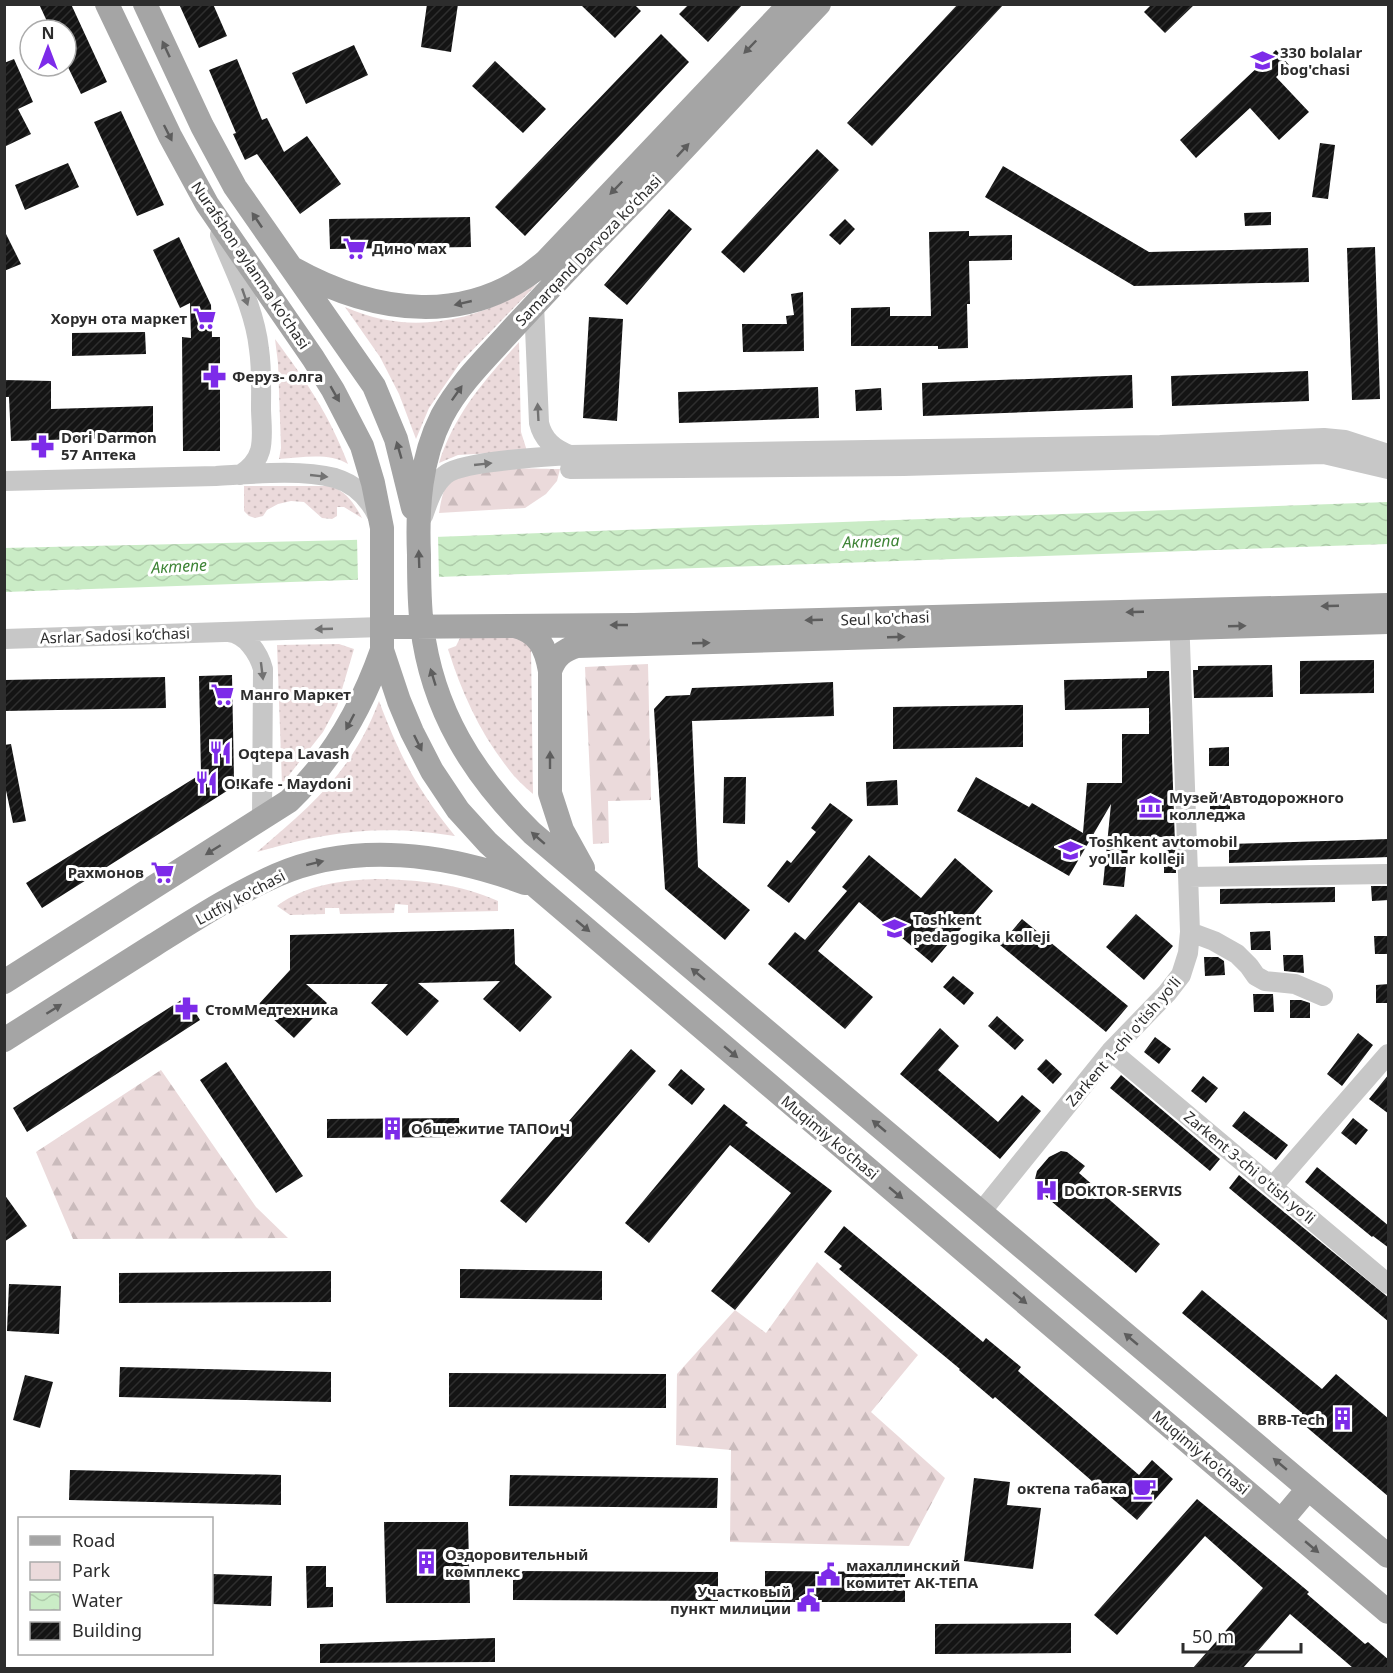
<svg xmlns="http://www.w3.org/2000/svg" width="1393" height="1673" font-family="'Noto Sans',sans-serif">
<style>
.green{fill:url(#green-dots)}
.forest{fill:url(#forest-firs)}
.water{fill:url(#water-waves)}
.pier{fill:#fff}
.building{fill:url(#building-hatch)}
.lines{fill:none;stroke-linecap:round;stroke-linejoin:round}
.minor{stroke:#c7c7c7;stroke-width:20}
.major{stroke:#a5a5a5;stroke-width:24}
.oneway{fill:#5d5d5d}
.oneway2{fill:#727272}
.labels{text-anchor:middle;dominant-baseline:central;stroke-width:6;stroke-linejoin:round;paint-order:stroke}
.poi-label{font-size:15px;font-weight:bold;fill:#2d2d2d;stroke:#fff;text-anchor:start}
.street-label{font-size:15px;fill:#2d2d2d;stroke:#fff}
.water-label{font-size:16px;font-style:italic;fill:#3e8436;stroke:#fff}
</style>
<defs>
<pattern id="green-dots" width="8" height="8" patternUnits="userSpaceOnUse" patternTransform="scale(1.5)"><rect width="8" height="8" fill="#ebdadb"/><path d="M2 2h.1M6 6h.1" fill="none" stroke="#cabbbc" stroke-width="1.8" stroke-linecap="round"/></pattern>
<pattern id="forest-firs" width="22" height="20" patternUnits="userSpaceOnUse" patternTransform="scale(1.5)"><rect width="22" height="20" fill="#ebdadb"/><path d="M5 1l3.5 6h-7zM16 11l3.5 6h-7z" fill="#cabbbc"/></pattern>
<pattern id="water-waves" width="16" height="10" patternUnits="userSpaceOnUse" patternTransform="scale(1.5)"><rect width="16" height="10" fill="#caecc6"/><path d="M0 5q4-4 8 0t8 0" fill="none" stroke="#aecbaa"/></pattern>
<pattern id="building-hatch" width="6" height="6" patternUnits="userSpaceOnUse" patternTransform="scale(1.5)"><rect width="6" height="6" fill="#141414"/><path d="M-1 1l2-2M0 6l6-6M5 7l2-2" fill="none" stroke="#2e2e2e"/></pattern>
</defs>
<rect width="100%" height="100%" fill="#fff"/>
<!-- green -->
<path class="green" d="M537 284 460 363 429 408 416 439 399 394 380 357 345 307C412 337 477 321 537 284Z
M275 339C306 381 329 414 348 464 328 452 301 458 279 459L281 448 278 363Z
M519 342 521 432 527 451 458 455 439 463C455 413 484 381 519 342Z
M244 486H332C347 493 354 503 362 518L344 507H337V516L332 519 322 518 304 502 291 501 278 504 267 510 263 516 255 518 249 516 244 511Z
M517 637 522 638 531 649 533 794C524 786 514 777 507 767 480 733 461 691 448 649L456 646 460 638Z
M339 644 354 649 337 706 323 732 282 784 277 645Z
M379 701C400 757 417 789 455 836 381 824 328 831 257 852 312 805 353 771 379 701Z
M378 879C420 880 460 884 498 901V911L408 913V905L395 904 394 913 340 914 339 908H325V914L290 915 277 906C306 884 344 880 378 879Z"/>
<!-- forest -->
<path class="forest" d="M560 469 557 481 546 494 525 508 439 513C441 502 443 486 452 478 467 464 538 469 560 469Z
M648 664 651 800 608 801 609 843 593 844 585 667Z
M161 1070 256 1207 288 1238 73 1239 36 1152Z
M817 1262 918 1355 871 1412 945 1478 909 1546 730 1542 731 1450 676 1445 677 1374 735 1310 766 1333Z"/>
<!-- water -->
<path class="water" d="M1388 502V544L5 592 4 548 351 540Z"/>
<!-- pier -->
<path class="pier" d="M438 534 439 579 358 582 357 537Z"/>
<!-- building -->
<path class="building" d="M39 4H71L107 82 81 94 66 63V30H51Z
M179 4H213L227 36 199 48Z
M427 4H458L451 52 421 47Z
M580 4H634L641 11 615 38Z
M689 4H743L708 42 679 14Z
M958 4H1004L872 146 847 123Z
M1152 4H1195L1165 33 1144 12Z
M661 34 689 62 525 236 495 207Z
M354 45 368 75 306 104 292 73Z
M1276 50 1289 65 1276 77 1309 112 1279 140 1250 108 1196 158 1180 140Z
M14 59 33 102 18 109 31 134 4 147V63Z
M237 59 262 120 267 118 284 152 307 136 341 184 300 214 257 154 245 160 233 134 236 133 209 70Z
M495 61 546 109 523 133 472 86Z
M121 111 164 205 137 216 94 122Z
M1320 143 1335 145 1328 199 1312 197Z
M817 149 839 170 744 273 721 252Z
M68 163 79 187 25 210 15 185Z
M1003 166 1149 252 1308 248 1309 282 1134 286 985 197Z
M669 209 692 229 627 305 604 285Z
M1271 212V225L1245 226 1244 213Z
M470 217 471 247 330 249 329 219Z
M845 219 855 229 840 245 829 235Z
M4 230 21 264 4 271Z
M969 231V236L1012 235V260L969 261 970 304H967L968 348 938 349V346H851V308L890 307V316H931L929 232Z
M179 237 211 305 212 337H220V451H183L182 337 191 338 190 303 180 308 153 250Z
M1375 247 1380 399 1352 400 1347 248Z
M803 292 804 351 743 352 742 324H787L786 316 794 315 791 294Z
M589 317 623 319 617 421 583 418Z
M145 332 146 354 72 356V333Z
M1308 371 1309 401 1172 406 1171 376Z
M1132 375 1133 408 923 416 922 383Z
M4 380 51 381V409L153 406V437L11 441 9 397H4Z
M818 387 819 418 679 423 678 392Z
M881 388 882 410 856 411 855 390Z
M1374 660V693L1300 694V661Z
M1272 665 1273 697 1194 698 1193 670H1198V666Z
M1147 671H1169L1176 873H1164V837H1129L1124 887 1103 885 1111 804 1069 876 957 811 976 777 1029 807 1032 803 1083 833 1087 783H1122V734H1149V708L1065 710 1064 680 1147 678Z
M232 675 234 779 230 789 42 908 26 883 201 774 199 676Z
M165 677 166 708 4 711V680Z
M833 682 834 716 692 721 698 867 750 910 725 940 665 889 654 709 666 696 690 695 692 688Z
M1023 705V747L893 749V707Z
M11 744 26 821 13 823 4 781V745Z
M1229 747V766H1209V748Z
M724 777H746L745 824 723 823Z
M897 780 898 805 867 806 866 782Z
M1230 794V812L1210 813V795Z
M830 803 853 820 789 903 767 886 787 860 791 863 816 832 811 828Z
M1389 839V857L1229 863V844Z
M869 855 921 898 955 858 993 891 932 963 859 902 818 951 873 997 845 1029 768 964 795 932 805 940 847 891 842 887Z
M1371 886H1389V900L1372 901Z
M1335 887V902L1220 904V889Z
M1136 914 1173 946 1144 980 1106 947Z
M1022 919 1128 1006 1106 1032 1000 945Z
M514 929 515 964 552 997 520 1032 483 999 500 981 418 983 439 1001 407 1036 371 1003 388 984H306L327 1003 294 1038 258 1005 290 970V935Z
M1270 931 1271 950H1251L1250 932Z
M1374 936H1389V954H1375Z
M1283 955H1303L1304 973 1284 971Z
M1204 957H1218L1224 961 1225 975 1205 976Z
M953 976 974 993 964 1005 943 987Z
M1389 984V1003H1376V985Z
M1253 994H1273L1274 1012H1254Z
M186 997 200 1020 27 1132 13 1108Z
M1290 1000H1301L1310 1003V1018H1290Z
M997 1016 1024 1040 1015 1050 988 1026Z
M940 1028 959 1046 938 1070 998 1122 1022 1095 1041 1111 1000 1159 900 1074Z
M1358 1033 1373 1045 1342 1086 1327 1074Z
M1155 1037 1171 1049 1159 1064 1144 1052Z
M631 1049 656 1071 526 1223 500 1201Z
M1046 1059 1062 1074 1053 1084 1037 1069Z
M226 1062 303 1176 276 1193 200 1080Z
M681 1069 705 1089 692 1105 668 1085Z
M1389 1074V1114L1369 1099Z
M1121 1075 1220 1159 1210 1171 1110 1088Z
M1203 1076 1218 1088 1206 1103 1191 1091Z
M724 1104 748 1123 745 1125 832 1191 735 1310 711 1291 791 1193 730 1145 649 1243 625 1223Z
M1244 1111 1288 1145 1276 1160 1232 1126Z
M459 1118 460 1137 327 1138V1119Z
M1353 1118 1368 1130 1356 1145 1341 1133Z
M1061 1151 1067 1152 1085 1166 1079 1173 1160 1244 1136 1273 1038 1190 1035 1179 1037 1171 1049 1157Z
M1317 1167 1389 1226V1248L1373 1236 1372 1237 1305 1182Z
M1239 1175 1389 1298V1322L1229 1188Z
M4 1194 27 1226 4 1242Z
M844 1226 983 1342 986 1338 1021 1367 1018 1371 1139 1475 1152 1460 1173 1479 1137 1520 995 1397 993 1399 959 1370 960 1369 839 1269 842 1266 824 1252Z
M460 1269 602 1271V1300L460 1298Z
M331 1271V1302L119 1303V1273Z
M9 1284 61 1286 59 1334 7 1331Z
M1202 1290 1322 1389 1336 1374 1389 1419V1497L1297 1419 1302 1413 1182 1313Z
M120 1367 331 1372V1402L119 1397Z
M449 1373 666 1374V1408L449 1407Z
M25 1375 53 1382 40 1428 13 1420Z
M70 1470 281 1475V1505L69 1500Z
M510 1475 718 1478 717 1508 509 1506Z
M974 1478 1010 1482 1007 1505 1041 1508 1033 1569 964 1561Z
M1197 1499 1309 1592 1307 1594 1365 1644 1368 1642 1389 1660V1668H1353L1290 1614 1243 1668H1193L1263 1588 1205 1536 1117 1635 1094 1615Z
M384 1522H468L470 1603H386Z
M306 1566H326V1587H333V1607L307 1608Z
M513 1571 718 1572V1601L513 1600Z
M765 1571 905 1572V1602H765Z
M212 1574 272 1576 271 1606 212 1604Z
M1071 1623V1653L935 1654V1624Z
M495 1638V1662L320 1663V1644Z"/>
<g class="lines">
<!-- minor -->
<path class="minor" d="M220 235C235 272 255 310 259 349 262 369 261 390 261 410 262 438 267 458 240 475
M534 304 539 423C543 440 554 449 570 455
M570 469 904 466 1324 454 1388 469
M4 481C75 479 145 478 216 476 252 474 300 469 335 478 355 484 369 498 378 517
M423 516C428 502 433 485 445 475 461 461 545 457 570 455L1160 445 1324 438 1345 440 1388 454
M228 632C246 633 259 654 263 669L262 819
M4 639 382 627
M1188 877 1388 874
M1190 932 1214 941 1237 954 1249 966 1256 976 1265 981 1295 984 1323 996
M1111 1051 1388 1284
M1273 1186 1388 1054
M981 1212 1111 1051 1167 993 1181 975 1188 953 1190 932 1179 614"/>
<!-- major -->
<path class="major" d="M107 4 170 136 207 204 313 358 333 390 362 446 373 483 382 528V650L399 701 412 732 432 771 458 810 488 843 538 888 1388 1612
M145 4 202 126 235 187 374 386 396 439 413 508
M819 4C748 79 679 156 606 230 572 265 538 301 505 337 482 362 458 386 442 416 420 459 417 508 419 555 419 579 419 603 422 626 432 710 473 775 532 833L1388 1556
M292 268C374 314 470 328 546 261L790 4
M515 626C539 632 546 648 550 671V793L562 830 583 868
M382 627 634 625 1388 605
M550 671C555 657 563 650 577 646L1388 622
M4 982 289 801C333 759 362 707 382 650
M4 1040C54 1008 104 977 154 945 194 920 234 894 277 875 355 841 447 854 525 883
M1281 1521 1308 1489"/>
</g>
<!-- one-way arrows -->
<defs><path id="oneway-solid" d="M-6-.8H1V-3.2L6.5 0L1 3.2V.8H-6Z" transform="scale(1.5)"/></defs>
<g class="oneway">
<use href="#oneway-solid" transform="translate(750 47) rotate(134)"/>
<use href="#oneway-solid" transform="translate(166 49) rotate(-115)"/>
<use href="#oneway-solid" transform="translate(168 133) rotate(63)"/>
<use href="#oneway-solid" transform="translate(683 150) rotate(-47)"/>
<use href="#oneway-solid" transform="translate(616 188) rotate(134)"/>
<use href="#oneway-solid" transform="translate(257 220) rotate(-124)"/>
<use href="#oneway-solid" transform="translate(463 303) rotate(167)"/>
<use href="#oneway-solid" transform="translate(457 393) rotate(-55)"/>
<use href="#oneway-solid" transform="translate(335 394) rotate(60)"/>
<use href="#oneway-solid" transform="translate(399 450) rotate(-106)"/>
<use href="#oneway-solid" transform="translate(419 559) rotate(-92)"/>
<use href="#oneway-solid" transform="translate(1330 606) rotate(178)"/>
<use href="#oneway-solid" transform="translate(1135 612) rotate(178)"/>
<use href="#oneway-solid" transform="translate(814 620) rotate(178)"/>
<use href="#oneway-solid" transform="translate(619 625) rotate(180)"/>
<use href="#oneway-solid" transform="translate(1237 626) rotate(-2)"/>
<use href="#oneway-solid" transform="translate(896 637) rotate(-2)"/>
<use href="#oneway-solid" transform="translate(701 643) rotate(-2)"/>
<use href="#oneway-solid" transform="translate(433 677) rotate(-107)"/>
<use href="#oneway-solid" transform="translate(350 722) rotate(118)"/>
<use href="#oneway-solid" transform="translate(418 743) rotate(64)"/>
<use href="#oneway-solid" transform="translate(550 760) rotate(-90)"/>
<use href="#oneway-solid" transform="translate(538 838) rotate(-139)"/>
<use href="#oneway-solid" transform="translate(213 850) rotate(148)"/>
<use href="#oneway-solid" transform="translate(315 863) rotate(-14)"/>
<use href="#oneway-solid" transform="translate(583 926) rotate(40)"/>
<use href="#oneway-solid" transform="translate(698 974) rotate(-140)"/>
<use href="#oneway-solid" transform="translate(54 1009) rotate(-32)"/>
<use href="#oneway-solid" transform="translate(731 1052) rotate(40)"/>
<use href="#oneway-solid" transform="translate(879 1126) rotate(-140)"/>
<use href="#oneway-solid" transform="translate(896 1193) rotate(40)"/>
<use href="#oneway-solid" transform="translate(1020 1298) rotate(40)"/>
<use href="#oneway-solid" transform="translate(1131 1339) rotate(-140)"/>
<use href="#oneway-solid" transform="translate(1280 1464) rotate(-140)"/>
<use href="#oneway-solid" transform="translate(1312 1547) rotate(40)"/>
</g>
<g class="oneway2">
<use href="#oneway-solid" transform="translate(245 297) rotate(71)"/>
<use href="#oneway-solid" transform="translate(538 412) rotate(-93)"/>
<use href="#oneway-solid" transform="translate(483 464) rotate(-6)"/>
<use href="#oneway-solid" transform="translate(319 476) rotate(6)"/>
<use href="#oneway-solid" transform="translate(324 629) rotate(178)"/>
<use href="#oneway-solid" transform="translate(262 671) rotate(83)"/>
</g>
<!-- icons -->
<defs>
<symbol id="school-bare" viewBox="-9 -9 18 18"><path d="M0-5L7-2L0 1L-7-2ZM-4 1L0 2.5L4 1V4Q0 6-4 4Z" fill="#7d2be9" stroke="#fff" stroke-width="2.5" paint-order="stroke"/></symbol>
<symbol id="supermarket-bare" viewBox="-9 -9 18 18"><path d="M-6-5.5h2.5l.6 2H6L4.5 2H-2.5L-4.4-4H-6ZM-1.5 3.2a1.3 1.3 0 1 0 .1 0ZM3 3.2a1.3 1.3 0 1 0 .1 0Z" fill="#7d2be9" stroke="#fff" stroke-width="2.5" paint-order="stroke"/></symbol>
<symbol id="pharmacy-bare" viewBox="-9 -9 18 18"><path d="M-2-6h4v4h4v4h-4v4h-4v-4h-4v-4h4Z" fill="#7d2be9" stroke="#fff" stroke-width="2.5" paint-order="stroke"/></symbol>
<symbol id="restaurant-bare" viewBox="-9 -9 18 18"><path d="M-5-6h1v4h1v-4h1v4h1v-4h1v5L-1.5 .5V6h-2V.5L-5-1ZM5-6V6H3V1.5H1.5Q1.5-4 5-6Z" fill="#7d2be9" stroke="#fff" stroke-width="2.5" paint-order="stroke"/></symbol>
<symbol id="museum-bare" viewBox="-9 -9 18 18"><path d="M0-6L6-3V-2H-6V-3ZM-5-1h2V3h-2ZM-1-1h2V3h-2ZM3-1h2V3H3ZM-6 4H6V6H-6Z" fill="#7d2be9" stroke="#fff" stroke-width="2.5" paint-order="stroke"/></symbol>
<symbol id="university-bare" viewBox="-9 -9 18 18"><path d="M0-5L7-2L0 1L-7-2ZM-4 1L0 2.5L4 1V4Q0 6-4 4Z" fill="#7d2be9" stroke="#fff" stroke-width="2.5" paint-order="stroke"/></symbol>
<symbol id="building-bare" viewBox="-9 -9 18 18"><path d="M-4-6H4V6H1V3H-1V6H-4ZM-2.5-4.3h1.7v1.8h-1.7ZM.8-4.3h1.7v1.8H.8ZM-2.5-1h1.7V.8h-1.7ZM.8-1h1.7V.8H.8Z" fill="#7d2be9" stroke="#fff" stroke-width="2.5" paint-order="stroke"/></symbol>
<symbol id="hospital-bare" viewBox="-9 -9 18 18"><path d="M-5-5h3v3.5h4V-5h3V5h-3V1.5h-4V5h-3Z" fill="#7d2be9" stroke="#fff" stroke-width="2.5" paint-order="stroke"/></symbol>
<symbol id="cafe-bare" viewBox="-9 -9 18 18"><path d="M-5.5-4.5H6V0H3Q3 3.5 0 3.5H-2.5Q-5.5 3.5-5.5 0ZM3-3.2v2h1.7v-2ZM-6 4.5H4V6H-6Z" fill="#7d2be9" stroke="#fff" stroke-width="2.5" paint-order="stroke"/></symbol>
<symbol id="civic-bare" viewBox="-9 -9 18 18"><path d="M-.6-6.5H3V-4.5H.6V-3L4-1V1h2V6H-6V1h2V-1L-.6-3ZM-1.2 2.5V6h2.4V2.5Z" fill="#7d2be9" stroke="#fff" stroke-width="2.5" paint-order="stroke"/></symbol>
</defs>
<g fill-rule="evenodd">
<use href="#school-bare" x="1246" y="44" width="33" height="33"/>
<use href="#supermarket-bare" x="338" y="232" width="33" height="33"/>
<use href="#supermarket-bare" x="188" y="302" width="33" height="33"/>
<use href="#pharmacy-bare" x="198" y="360" width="33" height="33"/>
<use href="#pharmacy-bare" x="26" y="430" width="33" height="33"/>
<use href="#supermarket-bare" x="206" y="678" width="33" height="33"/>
<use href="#restaurant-bare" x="204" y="736" width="33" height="33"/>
<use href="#restaurant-bare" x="190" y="766" width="33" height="33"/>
<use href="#museum-bare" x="1134" y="790" width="33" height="33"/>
<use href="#university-bare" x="1054" y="834" width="33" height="33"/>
<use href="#supermarket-bare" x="146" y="856" width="33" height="33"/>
<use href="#university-bare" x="878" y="912" width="33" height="33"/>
<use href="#pharmacy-bare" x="170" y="992" width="33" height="33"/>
<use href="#building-bare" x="376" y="1112" width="33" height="33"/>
<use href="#hospital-bare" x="1030" y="1174" width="33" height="33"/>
<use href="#building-bare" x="1326" y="1402" width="33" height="33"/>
<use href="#cafe-bare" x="1128" y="1472" width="33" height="33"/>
<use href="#building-bare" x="410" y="1546" width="33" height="33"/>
<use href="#civic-bare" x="812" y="1558" width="33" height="33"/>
<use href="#civic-bare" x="792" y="1584" width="33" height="33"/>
</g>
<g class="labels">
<!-- poi labels -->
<g class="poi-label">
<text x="1280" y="52">330 bolalar<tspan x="1280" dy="17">bog'chasi</tspan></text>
<text x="372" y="248">Дино мах</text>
<text x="187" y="318" text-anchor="end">Хорун ота маркет</text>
<text x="232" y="376">Феруз- олга</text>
<text x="61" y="437">Dori Darmon<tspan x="61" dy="17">57 Аптека</tspan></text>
<text x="240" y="694">Манго Маркет</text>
<text x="238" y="753">Oqtepa Lavash</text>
<text x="224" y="783">O!Kafe - Maydoni</text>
<text x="1169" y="797">Музей Автодорожного<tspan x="1169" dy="17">колледжа</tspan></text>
<text x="1089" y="841">Toshkent avtomobil<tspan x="1089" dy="17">yo'llar kolleji</tspan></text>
<text x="144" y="872" text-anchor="end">Рахмонов</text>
<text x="913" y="919">Toshkent<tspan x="913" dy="17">pedagogika kolleji</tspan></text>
<text x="205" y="1009">СтомМедтехника</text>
<text x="411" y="1128">Общежитие ТАПОиЧ</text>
<text x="1064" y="1190">DOKTOR-SERVIS</text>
<text x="1325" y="1419" text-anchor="end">BRB-Tech</text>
<text x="1127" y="1488" text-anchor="end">октепа табака</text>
<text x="445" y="1554">Оздоровительный<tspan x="445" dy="17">комплекс</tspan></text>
<text x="846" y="1565">махаллинский<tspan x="846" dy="17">комитет АК-ТЕПА</tspan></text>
<text x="791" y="1591" text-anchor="end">Участковый<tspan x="791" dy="17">пункт милиции</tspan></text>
</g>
<!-- street labels -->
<g class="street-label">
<text transform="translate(588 250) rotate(-46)">Samarqand Darvoza koʻchasi</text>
<text transform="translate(251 265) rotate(56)">Nurafshon aylanma ko'chasi</text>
<text transform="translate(885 618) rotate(-2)">Seul ko'chasi</text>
<text transform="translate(115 635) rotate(-2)">Asrlar Sadosi ko‘chasi</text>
<text transform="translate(240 897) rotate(-28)">Lutfiy ko'chasi</text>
<text transform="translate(1123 1041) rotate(-49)">Zarkent 1-chi o'tish yo'li</text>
<text transform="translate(830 1137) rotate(40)">Muqimiy ko'chasi</text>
<text transform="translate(1250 1167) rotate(40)">Zarkent 3-chi o'tish yo'li</text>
<text transform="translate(1201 1452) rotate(40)">Muqimiy ko'chasi</text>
</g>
<!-- water labels -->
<g class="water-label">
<text transform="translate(871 541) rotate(-2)">Актепа</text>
<text transform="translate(179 566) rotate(-3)">Актепе</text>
</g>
</g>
<!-- border -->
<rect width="1393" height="1673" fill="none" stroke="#2d2d2d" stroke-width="12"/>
<!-- legend -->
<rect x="18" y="1517" width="195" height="138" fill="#ffffff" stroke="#ababab" stroke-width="1.5"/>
<rect x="30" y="1536" width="30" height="9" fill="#a5a5a5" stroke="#ababab" stroke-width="1.5"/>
<text x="72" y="1547" font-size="18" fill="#2d2d2d">Road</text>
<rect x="30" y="1562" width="30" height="18" fill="#ebdadb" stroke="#ababab" stroke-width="1.5"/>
<text x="72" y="1577" font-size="18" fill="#2d2d2d">Park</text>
<rect x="30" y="1592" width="30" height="18" fill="url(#water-waves)" stroke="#ababab" stroke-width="1.5"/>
<text x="72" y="1607" font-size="18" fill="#2d2d2d">Water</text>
<rect x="30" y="1622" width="30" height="18" fill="url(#building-hatch)" stroke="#ababab" stroke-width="1.5"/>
<text x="72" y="1637" font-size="18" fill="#2d2d2d">Building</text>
<!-- north arrow -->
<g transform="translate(48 48)"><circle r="28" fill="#ffffff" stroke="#ababab" stroke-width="1.5"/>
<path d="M0-4.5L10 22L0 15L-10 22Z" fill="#7d2be9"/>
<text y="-9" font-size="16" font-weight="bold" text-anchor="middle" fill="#2d2d2d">N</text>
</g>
<!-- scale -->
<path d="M1183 1643v9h118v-9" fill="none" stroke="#2d2d2d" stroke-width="3"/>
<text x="1192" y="1643" font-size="18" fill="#2d2d2d" stroke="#ffffff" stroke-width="4.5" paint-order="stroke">50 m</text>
</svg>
